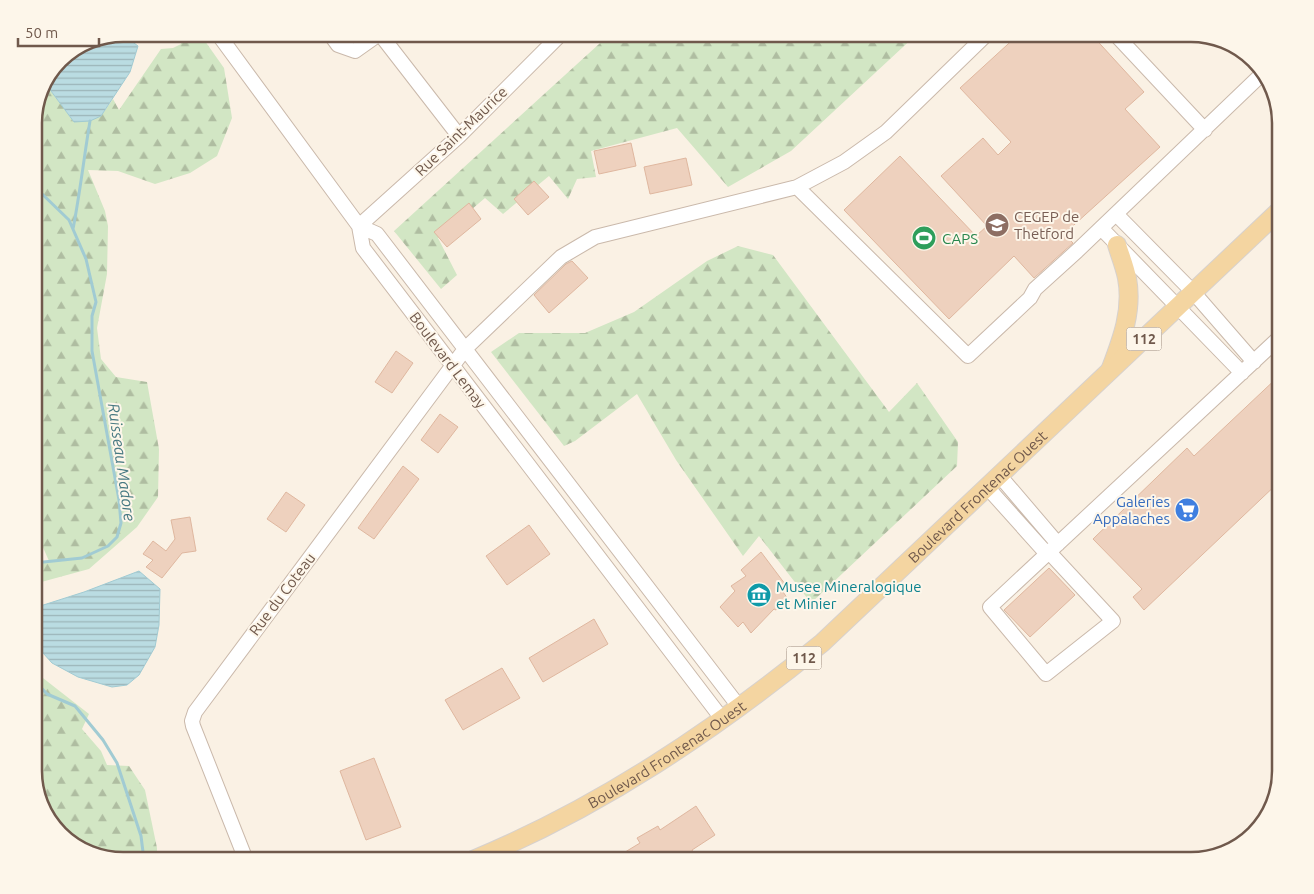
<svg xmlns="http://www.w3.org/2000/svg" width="1314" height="894" font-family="Ubuntu,sans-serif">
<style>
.forest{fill:url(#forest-firs)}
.water{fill:url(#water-rules);stroke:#a1cbd3}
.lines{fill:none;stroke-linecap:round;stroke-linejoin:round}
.stream{stroke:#a1cbd3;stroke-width:3}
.building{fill:#eed1be;stroke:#dfb79f}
.minor-casing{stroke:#cab9ab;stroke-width:16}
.major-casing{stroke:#d7d1cd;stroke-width:20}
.minor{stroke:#fff;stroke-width:14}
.major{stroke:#f4d5a1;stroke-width:18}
.labels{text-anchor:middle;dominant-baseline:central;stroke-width:4;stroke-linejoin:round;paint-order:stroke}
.shield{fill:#fdf6ea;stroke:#9a887b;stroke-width:1}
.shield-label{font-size:14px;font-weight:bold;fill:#70594c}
.street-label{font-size:15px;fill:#70594c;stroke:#fdf6ea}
.education-label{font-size:15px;fill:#785e54;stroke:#fdf6ea;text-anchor:start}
.leisure-label{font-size:15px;fill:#27864d;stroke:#fdf6ea;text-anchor:start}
.shop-label{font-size:15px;fill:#366cbe;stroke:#fdf6ea;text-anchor:end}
.culture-label{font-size:15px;fill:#0d838f;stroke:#fdf6ea;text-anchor:start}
.water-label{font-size:16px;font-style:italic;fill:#477982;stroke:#fdf6ea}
.rim{fill:none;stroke:#70594c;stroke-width:2.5}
</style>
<defs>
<pattern id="forest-firs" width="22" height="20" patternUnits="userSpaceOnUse" patternTransform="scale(1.25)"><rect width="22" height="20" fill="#d2e6c4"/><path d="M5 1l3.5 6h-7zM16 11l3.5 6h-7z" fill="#afbda1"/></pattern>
<pattern id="water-rules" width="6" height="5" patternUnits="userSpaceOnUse" patternTransform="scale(1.25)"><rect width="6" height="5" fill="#badce2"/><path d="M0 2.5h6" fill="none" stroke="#9cb5b9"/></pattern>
</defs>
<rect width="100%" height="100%" fill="#faf1e4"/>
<!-- forest -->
<path class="forest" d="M179 34H200L224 68 232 118 217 156 190 173 155 184 118 171 88 170 105 211 108 226 107 274 97 328 101 359 116 377 147 382 159 449 158 497 137 527 89 569 34 584V563L49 561 34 527 36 418 34 401V118L49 84 51 91 74 122 101 116 113 99 119 110 161 49 173 48 181 44Z
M610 34H917L791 151 728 187 677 128 591 151 596 177 577 179 568 199 549 176 503 214 485 198 438 238 457 275 441 289 394 231Z
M738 246 773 255 889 412 917 383 958 442 957 466 811 603 759 536 743 556 676 460 637 394 575 441 564 446 491 352 519 333H585L634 312 707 261Z
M34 671 89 714 82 729 101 751 107 765 129 766 145 790 157 848V860H123L73 845 42 804 34 776Z"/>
<!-- water -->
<path class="water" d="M122 34 138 46 130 72 101 116 90 121 74 122 51 91 49 84 60 60 89 40Z
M139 571 160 589 159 625 155 647 139 675 127 685 112 687 78 677 52 663 34 643V608L84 592Z"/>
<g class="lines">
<!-- stream -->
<path class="stream" d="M34 173 40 192 69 220 86 259 96 302 92 316V351L119 500 121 523 117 537 108 546 82 558 34 563
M73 229C80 193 84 157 90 121
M34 680 47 694 75 706 103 740 117 763 141 836 144 860"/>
</g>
<!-- building -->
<path class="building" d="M1019 34H1091L1144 92 1125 109 1160 147 1064 234 1073 243 1034 278 1014 256 949 319 844 210 900 156 976 236 987 226 941 176 983 138 998 155 1011 142 960 88Z
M631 143 636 166 599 174 594 151Z
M686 158 692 185 650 194 644 167Z
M534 181 549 197 528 215 514 199Z
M469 203 481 219 447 247 434 232Z
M572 261 588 278 549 313 534 295 566 264Z
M396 351 413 363 392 393 375 382Z
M1280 375V481L1144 610 1133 597 1142 589 1093 539 1187 448 1194 456Z
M440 414 458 427 438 453 421 440Z
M403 466 419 479 374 539 358 528Z
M286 492 305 505 286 532 267 519Z
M190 517 196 551 182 553 162 578 146 567 153 560 143 554 153 541 166 551 175 539 171 520Z
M529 525 550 554 507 585 486 556Z
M761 552 788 588 783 592 788 599 776 610 774 609 751 633 743 622 738 627 720 607 735 591 731 586 746 576 741 570Z
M1049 568 1075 595 1030 637 1004 610Z
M594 619 608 644 543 682 529 658Z
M502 668 520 698 463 730 445 700Z
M374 758 401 827 366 840 340 771Z
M696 806 715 835 692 850 697 860H612L640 843 637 838 658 826 660 830Z"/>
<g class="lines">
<defs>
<path id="minor" d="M218 34 359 226 363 248 723 720
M330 34 338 45 355 51 379 34
M380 34 459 136
M1115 34 1205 130
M797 187 968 356 1030 298 1035 289 1077 251 1263 73
M1116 214 1194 293 1254 362
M359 226 377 234 740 708
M359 226 459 136 561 34
M1101 228 1242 373
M999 475 1058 544
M987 487 1047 554
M1049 552 1113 621 1046 674 990 607 1280 337
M246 860 193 726 192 721 195 712 465 349 561 257 595 237 797 187 844 162 886 132 987 34"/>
<g id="major">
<path d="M1111 368C1122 339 1133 310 1127 278 1125 267 1120 255 1117 245"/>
<path id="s1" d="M473 860C601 807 715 730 822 643L1280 210"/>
</g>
</defs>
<!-- minor casing -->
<use href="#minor" class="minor-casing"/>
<!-- major casing -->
<use href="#major" class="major-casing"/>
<!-- minor -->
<use href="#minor" class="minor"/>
<!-- major -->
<use href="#major" class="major"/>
</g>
<!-- icons -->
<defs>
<symbol id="university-disc" viewBox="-11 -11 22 22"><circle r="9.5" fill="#8d6e63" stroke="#fdf6ea"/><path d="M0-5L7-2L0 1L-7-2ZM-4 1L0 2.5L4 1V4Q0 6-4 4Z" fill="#fff"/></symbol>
<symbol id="stadium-disc" viewBox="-11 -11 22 22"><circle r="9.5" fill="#2e9e5b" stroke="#fdf6ea"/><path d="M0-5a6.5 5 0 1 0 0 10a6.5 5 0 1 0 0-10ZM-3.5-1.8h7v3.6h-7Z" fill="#fff"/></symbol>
<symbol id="supermarket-disc" viewBox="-11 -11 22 22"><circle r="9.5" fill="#3f7fe0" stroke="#fdf6ea"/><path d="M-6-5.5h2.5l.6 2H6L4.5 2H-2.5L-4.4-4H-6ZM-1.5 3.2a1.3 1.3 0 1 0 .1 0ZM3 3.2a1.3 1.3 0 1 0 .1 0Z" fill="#fff"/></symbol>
<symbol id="museum-disc" viewBox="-11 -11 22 22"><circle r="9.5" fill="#0f9aa8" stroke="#fdf6ea"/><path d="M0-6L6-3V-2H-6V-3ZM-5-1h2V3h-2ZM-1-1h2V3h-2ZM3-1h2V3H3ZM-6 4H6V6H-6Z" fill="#fff"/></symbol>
</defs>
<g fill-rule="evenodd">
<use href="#university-disc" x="983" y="211" width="28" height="28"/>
<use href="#stadium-disc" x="910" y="224" width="28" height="28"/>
<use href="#supermarket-disc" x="1173" y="496" width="28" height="28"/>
<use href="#museum-disc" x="745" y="581" width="28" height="28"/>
</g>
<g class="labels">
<!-- shield labels -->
<g class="shield">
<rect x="1126.5" y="327.5" width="35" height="23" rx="4"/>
<rect x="786.5" y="646.5" width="35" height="23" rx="4"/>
</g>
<g class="shield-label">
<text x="1144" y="339">112</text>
<text x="804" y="658">112</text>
</g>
<!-- street labels -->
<g class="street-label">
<text transform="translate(461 131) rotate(-44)">Rue Saint-Maurice</text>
<text transform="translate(448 360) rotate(53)">Boulevard Lemay</text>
<text stroke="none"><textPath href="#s1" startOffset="626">Boulevard Frontenac Ouest</textPath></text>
<text transform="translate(282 594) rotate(-53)">Rue du Coteau</text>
<text stroke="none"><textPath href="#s1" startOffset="221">Boulevard Frontenac Ouest</textPath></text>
</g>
<!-- education labels -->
<g class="education-label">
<text x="1014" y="216">CEGEP de<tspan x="1014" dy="17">Thetford</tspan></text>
</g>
<!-- leisure labels -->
<g class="leisure-label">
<text x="942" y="238">CAPS</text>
</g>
<!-- shop labels -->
<g class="shop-label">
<text x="1170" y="501">Galeries<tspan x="1170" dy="17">Appalaches</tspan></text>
</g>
<!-- culture labels -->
<g class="culture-label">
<text x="776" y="586">Musee Mineralogique<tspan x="776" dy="17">et Minier</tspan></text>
</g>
<!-- water labels -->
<g class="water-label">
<text transform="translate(122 462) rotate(82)">Ruisseau Madore</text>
</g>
</g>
<!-- crop -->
<path d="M0 0H1314V894H0ZM123 42H1191A81 81 0 0 1 1272 123V771A81 81 0 0 1 1191 852H123A81 81 0 0 1 42 771V123A81 81 0 0 1 123 42Z" fill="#fdf6ea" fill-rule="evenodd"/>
<path class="rim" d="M123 42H1191A81 81 0 0 1 1272 123V771A81 81 0 0 1 1191 852H123A81 81 0 0 1 42 771V123A81 81 0 0 1 123 42Z"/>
<!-- scale -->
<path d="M18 38v8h81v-8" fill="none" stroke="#70594c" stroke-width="2.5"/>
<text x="25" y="38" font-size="15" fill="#70594c" stroke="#fdf6ea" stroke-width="4" paint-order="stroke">50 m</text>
</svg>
